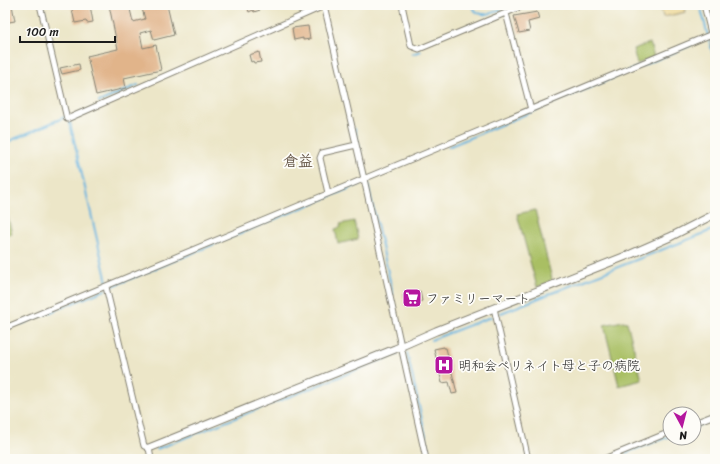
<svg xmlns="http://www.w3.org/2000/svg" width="720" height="464" font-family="Sriracha,'Klee One',sans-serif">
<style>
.green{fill:#a9bf64;stroke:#626e40}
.sand{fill:#eeda9e;stroke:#857b5d}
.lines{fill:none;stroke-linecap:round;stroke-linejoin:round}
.stream{stroke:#65b3df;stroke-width:2}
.building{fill:#e1b48a}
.street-casing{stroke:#848172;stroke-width:7}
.secondary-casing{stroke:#848172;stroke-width:9}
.street{stroke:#fff;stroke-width:5}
.secondary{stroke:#fff;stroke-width:7}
.labels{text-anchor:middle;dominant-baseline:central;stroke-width:3.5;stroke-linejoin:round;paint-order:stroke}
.poi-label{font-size:13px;fill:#1c1c1c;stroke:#fdfcf7;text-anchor:start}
.quarter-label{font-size:15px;font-weight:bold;fill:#615142;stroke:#fdfcf7}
</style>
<rect width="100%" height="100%" fill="#fdfcf7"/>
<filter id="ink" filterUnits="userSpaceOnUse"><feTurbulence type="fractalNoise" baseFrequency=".025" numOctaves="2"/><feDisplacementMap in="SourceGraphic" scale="8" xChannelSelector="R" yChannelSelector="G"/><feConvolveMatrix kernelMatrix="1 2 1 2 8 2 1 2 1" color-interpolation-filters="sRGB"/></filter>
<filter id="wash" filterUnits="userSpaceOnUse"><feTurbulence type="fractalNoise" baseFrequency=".012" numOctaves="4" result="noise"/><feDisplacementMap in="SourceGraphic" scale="16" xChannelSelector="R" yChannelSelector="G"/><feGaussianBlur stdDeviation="0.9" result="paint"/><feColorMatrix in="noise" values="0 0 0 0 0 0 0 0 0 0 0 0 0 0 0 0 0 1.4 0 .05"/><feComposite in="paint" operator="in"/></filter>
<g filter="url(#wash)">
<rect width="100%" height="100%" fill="#ece6c8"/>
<!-- green -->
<path class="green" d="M650 43 654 57 637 64 633 49Z
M5 205 12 234 5 236Z
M535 210 552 279 551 282 537 287 517 214Z
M354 221 358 239 338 244 335 229 341 227 340 224Z
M623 321 627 322 642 380 619 386 604 325Z"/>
<!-- sand -->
<path class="sand" d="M660 5H684L686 12 663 17Z"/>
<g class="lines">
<!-- stream -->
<path class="stream" d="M43 5 48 29
M471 5C480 23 498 10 511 5
M700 5 715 63
M412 54 421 51
M99 102 138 85
M69 119 107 282
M355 129 393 294
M5 143 65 117
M448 147 691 45
M108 288 360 184
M501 313 715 229
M21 324 105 290
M431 340 491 317
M407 353 431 459
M694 427 715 419
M157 449 397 354
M626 453 670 436
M611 459 620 455"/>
</g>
<g id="blocks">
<!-- building -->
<path class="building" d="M12 5 15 21 9 22 5 6Z
M71 5H90L93 22 87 23 86 21 75 23Z
M109 5H129L133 22 145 19 141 5H167L174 35 154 40 151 30 140 33 143 48 156 45 161 70 124 78 126 88 96 95 87 56 118 49Z
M250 5H265L259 8 260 10 254 12 253 10 249 12 247 6Z
M537 12 539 19 528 22 530 31 519 33 514 16Z
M308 26 310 39 303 40V38L294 40 292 28Z
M259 52 261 62 254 63 253 61 251 62 249 55Z
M79 64 80 70 62 74 60 68Z
M420 291 422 301 405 305 403 295Z
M444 347V348H446L457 393 452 394 449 382 442 383 434 349Z"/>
</g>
</g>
<g filter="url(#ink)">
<use href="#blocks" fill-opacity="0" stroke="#848172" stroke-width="1"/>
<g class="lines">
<defs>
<path id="street" d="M40 5 67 119 324 6
M324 5 364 179 426 459
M402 5 411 46 419 49 525 5
M704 5 715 49
M506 13 531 110
M328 193 320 158 322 153 356 145
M106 287 144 446 149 448 151 459
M494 308 528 459
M5 328 712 34
M694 423 715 415
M604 459 670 432"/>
<path id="secondary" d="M149 448 395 349 436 331 631 254 670 237 715 214"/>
</defs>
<!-- street casing -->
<use href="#street" class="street-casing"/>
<!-- secondary casing -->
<use href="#secondary" class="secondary-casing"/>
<!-- street -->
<use href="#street" class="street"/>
<!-- secondary -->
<use href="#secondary" class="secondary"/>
</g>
</g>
<!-- icons -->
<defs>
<symbol id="supermarket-square" viewBox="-11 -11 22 22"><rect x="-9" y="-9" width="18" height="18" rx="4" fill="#b5179e" stroke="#fdfcf7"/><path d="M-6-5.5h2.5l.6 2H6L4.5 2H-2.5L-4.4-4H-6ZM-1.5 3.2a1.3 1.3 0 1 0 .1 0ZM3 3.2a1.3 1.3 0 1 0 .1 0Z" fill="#fff"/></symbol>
<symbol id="hospital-square" viewBox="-11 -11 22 22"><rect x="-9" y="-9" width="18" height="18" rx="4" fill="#b5179e" stroke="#fdfcf7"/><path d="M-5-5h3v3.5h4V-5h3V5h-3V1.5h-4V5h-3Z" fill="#fff"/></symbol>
</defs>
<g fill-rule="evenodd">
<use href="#supermarket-square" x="401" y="287" width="22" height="22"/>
<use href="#hospital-square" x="433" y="354" width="22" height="22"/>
</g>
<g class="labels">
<!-- poi labels -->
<g class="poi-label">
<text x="426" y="298">ファミリーマート</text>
<text x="458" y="365">明和会ペリネイト母と子の病院</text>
</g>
<!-- quarter labels -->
<g class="quarter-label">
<text x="298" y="161">倉益</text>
</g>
</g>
<!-- margin -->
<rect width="720" height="464" fill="none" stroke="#fdfcf7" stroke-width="20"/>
<!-- north arrow -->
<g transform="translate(682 426) rotate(173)"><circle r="19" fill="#fdfcf7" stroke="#a3a29f"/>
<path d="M0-3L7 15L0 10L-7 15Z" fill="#b5179e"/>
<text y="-6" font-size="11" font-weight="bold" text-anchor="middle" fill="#1c1c1c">N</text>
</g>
<!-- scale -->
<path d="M20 36v6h95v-6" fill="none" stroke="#1c1c1c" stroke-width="2"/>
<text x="26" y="36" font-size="12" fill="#1c1c1c" stroke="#fdfcf7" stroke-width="3" paint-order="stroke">100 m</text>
</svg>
